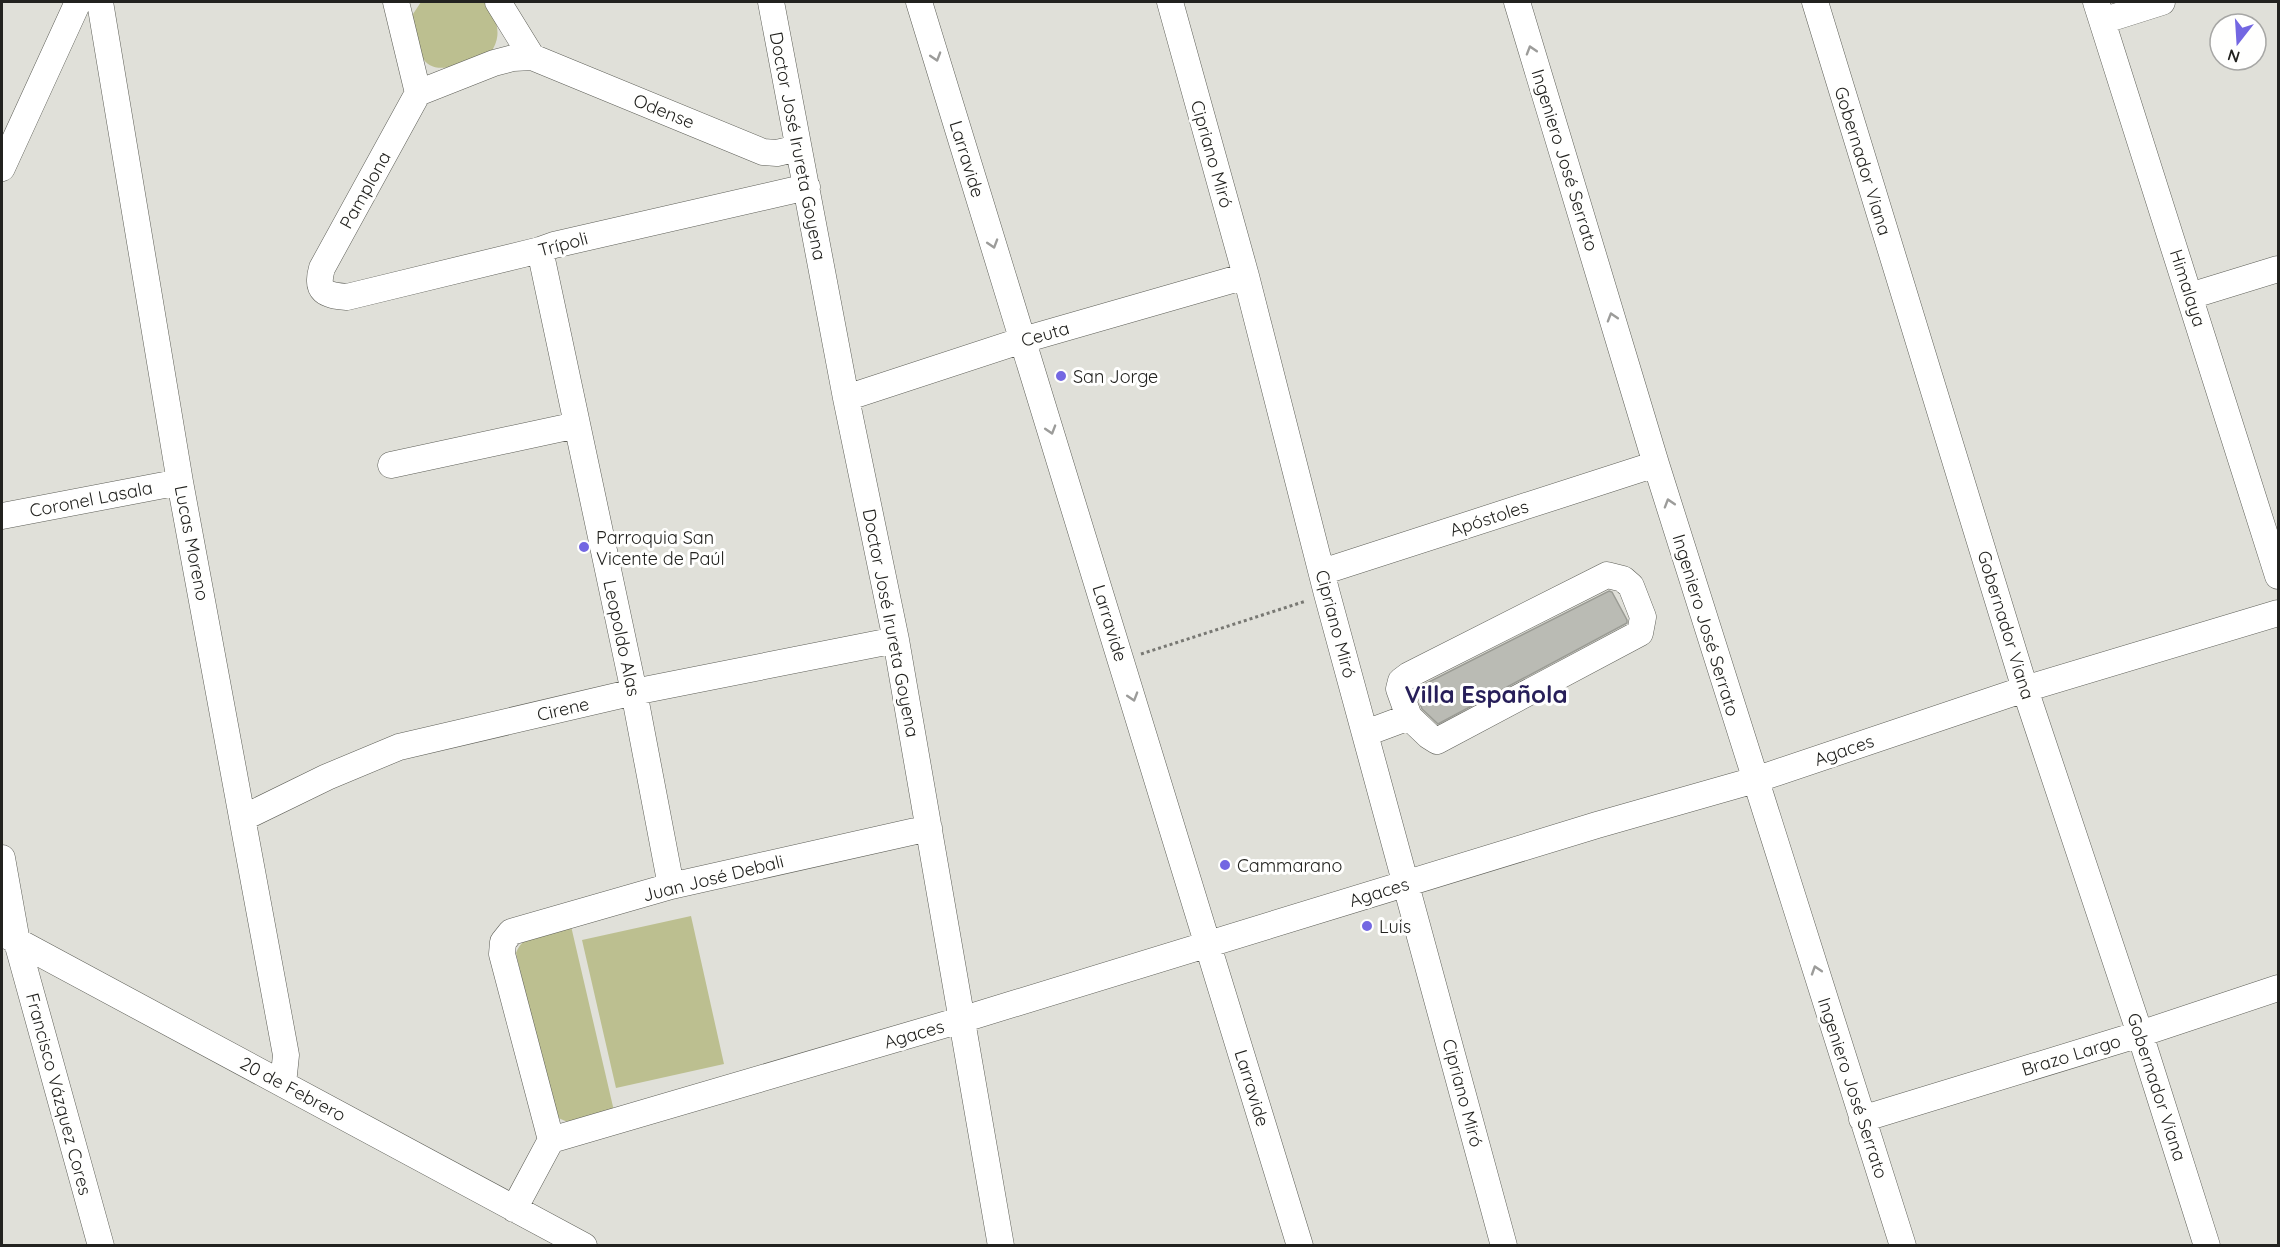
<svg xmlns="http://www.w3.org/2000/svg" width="2280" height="1247" font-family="Quicksand,sans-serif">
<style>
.green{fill:#bcbf90}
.building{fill:#babbb4;stroke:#9a9b94;stroke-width:1.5}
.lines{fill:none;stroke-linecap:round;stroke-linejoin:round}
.minor-casing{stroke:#5d5e57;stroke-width:27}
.path{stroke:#787873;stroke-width:3;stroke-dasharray:3 3;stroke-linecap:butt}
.minor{stroke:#fff;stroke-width:26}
.oneway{stroke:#9c9c9a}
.poi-dot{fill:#7367e2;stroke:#fffffe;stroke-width:2}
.labels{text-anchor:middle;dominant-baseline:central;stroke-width:6;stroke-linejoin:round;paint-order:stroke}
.street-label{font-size:18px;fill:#22221f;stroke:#fffffe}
.poi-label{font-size:18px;fill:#22221f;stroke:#fffffe;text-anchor:start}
.district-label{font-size:24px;font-weight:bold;fill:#271f59;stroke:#fffffe}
</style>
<rect width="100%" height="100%" fill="#e0e0d9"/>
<!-- green -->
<path class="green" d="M421 2H489C496 20 503 35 491 52 472 59 433 82 421 55 417 43 414 29 411 17Z
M691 916 724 1064 616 1088 582 940Z
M571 926 614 1111 570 1123 556 1117 552 1110 516 953C524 931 551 931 571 926Z"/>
<!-- building -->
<path class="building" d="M1609 591 1612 592 1627 620V623L1438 724 1422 709 1415 689 1417 688Z"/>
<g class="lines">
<defs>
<path id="minor" d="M100 2 180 482 286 1055 283 1084
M396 2 418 93 322 268C315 292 325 295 347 297L540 250 554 245 807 187
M498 2 532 57 763 152 777 153 798 148
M771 2 846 398 896 640 1001 1246
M919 2 1300 1246
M1170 2 1246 276 1327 594 1504 1246
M1517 2 1656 464 1903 1246
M1815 2 2025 689 2140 1034 2207 1246
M2096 2 2278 576
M2102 21 2162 2
M418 93 494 63 513 58 532 57
M2 168 78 2
M540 250 634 692 671 886
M2190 296 2278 269
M846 398 1023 340 1246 276
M391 465 577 425
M2 516 180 482
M1322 572 1656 464
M1607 575 1623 579 1631 586 1643 617 1640 633 1437 741 1429 736 1409 717 1399 689 1401 681 1409 675Z
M1366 733 1409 717
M243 818 327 777 399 747 634 692 896 640
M2 858 17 942 101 1246
M2 933 584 1246
M1862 1119 2140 1034 2278 988
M551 1140 502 954 503 942 511 932 671 886 929 828
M514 1209 551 1140 964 1019 1597 825 1755 780 2025 689 2278 613"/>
</defs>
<!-- minor casing -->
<use href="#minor" class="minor-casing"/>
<!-- path -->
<path class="path" d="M1141 654 1306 601"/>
<!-- minor -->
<use href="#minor" class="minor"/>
</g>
<!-- one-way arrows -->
<defs><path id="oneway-chevron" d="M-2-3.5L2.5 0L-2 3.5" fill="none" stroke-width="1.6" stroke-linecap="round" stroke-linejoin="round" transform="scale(1.5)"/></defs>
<g class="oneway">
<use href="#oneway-chevron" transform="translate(1531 50) rotate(-107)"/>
<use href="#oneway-chevron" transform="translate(936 57) rotate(73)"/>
<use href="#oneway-chevron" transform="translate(993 244) rotate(73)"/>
<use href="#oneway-chevron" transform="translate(1612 317) rotate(-107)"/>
<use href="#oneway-chevron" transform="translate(1051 430) rotate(73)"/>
<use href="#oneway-chevron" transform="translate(1669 503) rotate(-107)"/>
<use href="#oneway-chevron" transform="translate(1133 697) rotate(73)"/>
<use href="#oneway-chevron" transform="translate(1816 970) rotate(-108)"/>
</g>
<!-- markers -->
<g class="poi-dot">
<circle cx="1061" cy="376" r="6"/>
<circle cx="584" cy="547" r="6"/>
<circle cx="1225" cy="865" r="6"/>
<circle cx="1367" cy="926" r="6"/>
</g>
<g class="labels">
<!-- street labels -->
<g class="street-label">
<text transform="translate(664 111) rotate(22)">Odense</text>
<text transform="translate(798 146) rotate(79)">Doctor José Irureta Goyena</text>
<text transform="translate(1212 154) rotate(74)">Cipriano Miró</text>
<text transform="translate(967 159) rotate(73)">Larravide</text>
<text transform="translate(1565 160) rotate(73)">Ingeniero José Serrato</text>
<text transform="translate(1863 161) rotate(73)">Gobernador Viana</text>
<text transform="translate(365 190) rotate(-61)">Pamplona</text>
<text transform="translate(563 244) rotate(-15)">Trípoli</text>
<text transform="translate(2188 288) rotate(72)">Himalaya</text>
<text transform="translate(1045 334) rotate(-16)">Ceuta</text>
<text transform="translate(91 499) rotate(-11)">Coronel Lasala</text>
<text transform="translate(1489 518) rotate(-18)">Apóstoles</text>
<text transform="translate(192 543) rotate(79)">Lucas Moreno</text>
<text transform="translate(891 623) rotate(79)">Doctor José Irureta Goyena</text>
<text transform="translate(1110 623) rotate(73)">Larravide</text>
<text transform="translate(1336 624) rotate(75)">Cipriano Miró</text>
<text transform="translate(1706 625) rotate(73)">Ingeniero José Serrato</text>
<text transform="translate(2006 625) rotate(73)">Gobernador Viana</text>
<text transform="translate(622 638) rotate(78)">Leopoldo Alas</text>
<text transform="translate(563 709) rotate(-13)">Cirene</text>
<text transform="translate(1844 750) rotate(-19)">Agaces</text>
<text transform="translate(713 878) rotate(-14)">Juan José Debali</text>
<text transform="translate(1379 892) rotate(-17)">Agaces</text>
<text transform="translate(914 1034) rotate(-16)">Agaces</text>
<text transform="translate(2071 1055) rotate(-17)">Brazo Largo</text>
<text transform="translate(2157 1087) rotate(72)">Gobernador Viana</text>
<text transform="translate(1252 1088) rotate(73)">Larravide</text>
<text transform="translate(1853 1088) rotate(72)">Ingeniero José Serrato</text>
<text transform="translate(293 1089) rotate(28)">20 de Febrero</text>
<text transform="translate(1463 1093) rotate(75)">Cipriano Miró</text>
<text transform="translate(59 1094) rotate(75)">Francisco Vázquez Cores</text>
</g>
<!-- poi labels -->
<g class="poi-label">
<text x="1073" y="376">San Jorge</text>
<text x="596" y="537">Parroquia San<tspan x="596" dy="21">Vicente de Paúl</tspan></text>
<text x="1237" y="865">Cammarano</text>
<text x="1379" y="926">Luis</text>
</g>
<!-- district labels -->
<g class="district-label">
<text x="1486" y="694">Villa Española</text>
</g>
</g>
<!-- border -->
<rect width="2280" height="1247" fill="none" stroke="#22221f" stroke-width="6"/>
<!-- north arrow -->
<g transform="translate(2238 42) rotate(197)"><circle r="28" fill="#fffffe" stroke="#a7a7a5" stroke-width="1.5"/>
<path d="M0-4.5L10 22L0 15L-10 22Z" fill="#7367e2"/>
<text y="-9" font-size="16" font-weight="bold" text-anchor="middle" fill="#22221f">N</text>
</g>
</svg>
